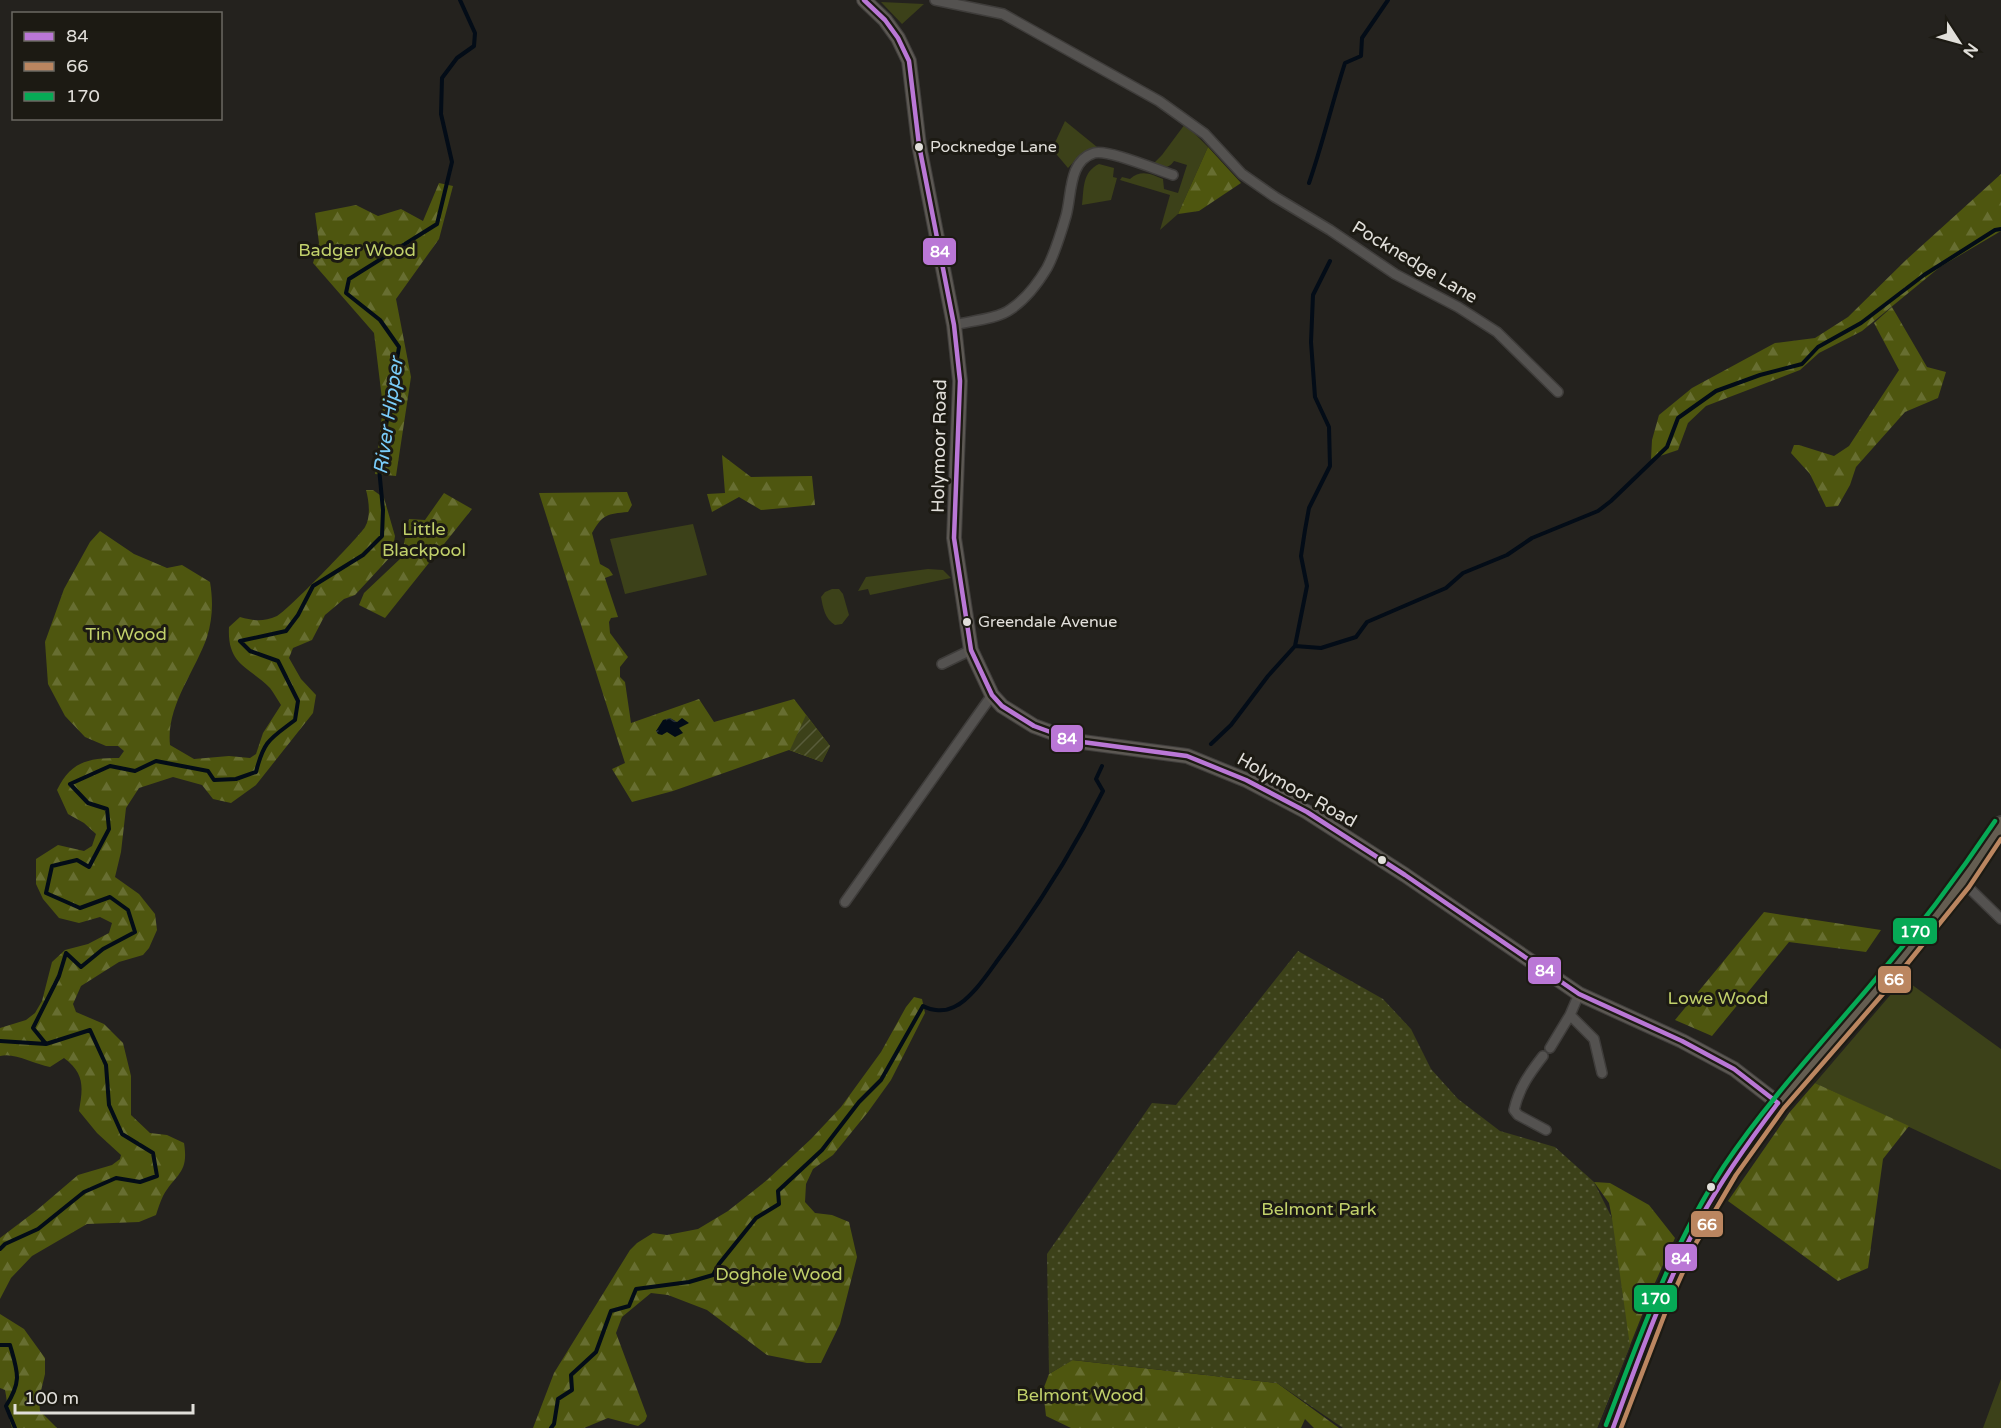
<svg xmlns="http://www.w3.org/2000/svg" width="2001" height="1428" font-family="'Varela Round',sans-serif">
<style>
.grass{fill:#3c4119}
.forest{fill:url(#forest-firs)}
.park{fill:url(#park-dots)}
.garden{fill:url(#garden-furrows)}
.water{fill:url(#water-ripples)}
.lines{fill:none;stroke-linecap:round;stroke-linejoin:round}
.stream{stroke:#030c17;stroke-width:4}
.street-casing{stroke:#3f3d3b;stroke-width:12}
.secondary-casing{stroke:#3f3d3b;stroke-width:16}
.highway-casing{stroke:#3f3d3b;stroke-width:20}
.street{stroke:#545250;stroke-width:9}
.secondary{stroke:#5c5853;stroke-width:14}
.highway{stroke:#645d51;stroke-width:16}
.bus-1-casing{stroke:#1c1a13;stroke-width:9}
.bus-2-casing{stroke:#1c1a13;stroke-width:9}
.bus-3-casing{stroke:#1c1a13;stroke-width:9}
.bus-1{stroke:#ba77d6;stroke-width:4.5}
.bus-2{stroke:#bb8660;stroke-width:4.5}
.bus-3{stroke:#06aa56;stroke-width:4.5}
.bus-dot{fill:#e1dfda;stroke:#1c1a13;stroke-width:2}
.labels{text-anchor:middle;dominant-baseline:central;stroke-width:6;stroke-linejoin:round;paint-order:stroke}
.bus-label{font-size:16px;fill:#e1dfda;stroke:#1c1a13;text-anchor:start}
.park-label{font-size:18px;fill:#c2d16b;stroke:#1c1a13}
.street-label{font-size:18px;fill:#e1dfda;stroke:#1c1a13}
.water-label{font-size:20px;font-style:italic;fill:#79ccf9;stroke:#1c1a13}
.line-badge{stroke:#1c1a13;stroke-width:2}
.badge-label{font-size:16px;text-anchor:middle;font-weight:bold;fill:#fff}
</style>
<defs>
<pattern id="forest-firs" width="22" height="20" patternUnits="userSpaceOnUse" patternTransform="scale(1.5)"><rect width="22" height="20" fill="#4e560f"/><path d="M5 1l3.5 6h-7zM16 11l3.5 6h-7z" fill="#676e31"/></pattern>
<pattern id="park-dots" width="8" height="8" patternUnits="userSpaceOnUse" patternTransform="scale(1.5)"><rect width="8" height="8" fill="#3c4119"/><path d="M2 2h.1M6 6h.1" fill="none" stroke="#585c3a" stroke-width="1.8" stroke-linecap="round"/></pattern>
<pattern id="garden-furrows" width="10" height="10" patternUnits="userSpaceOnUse" patternTransform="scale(1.5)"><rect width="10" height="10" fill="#3c4119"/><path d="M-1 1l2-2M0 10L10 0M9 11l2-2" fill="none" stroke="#585c3a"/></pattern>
<pattern id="water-ripples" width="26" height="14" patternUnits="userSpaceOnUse" patternTransform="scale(1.5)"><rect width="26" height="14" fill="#030c17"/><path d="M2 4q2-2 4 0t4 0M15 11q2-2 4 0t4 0" fill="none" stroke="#272f38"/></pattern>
</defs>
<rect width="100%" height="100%" fill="#24221e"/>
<!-- grass -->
<path class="grass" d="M881 2 924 4 902 24Z
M1065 121 1097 147 1081 154 1068 168 1052 149Z
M1185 124 1208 147 1178 214 1160 230 1170 195 1120 180 1122 177 1130 179C1141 169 1151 174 1163 179L1164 189 1178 193 1187 165 1174 161C1168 170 1162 167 1152 165L1162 155Z
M1099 164 1114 168 1113 177 1117 178 1111 200 1082 205C1084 189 1082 172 1099 164Z
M693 524 707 575 625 594 610 539Z
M928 569 943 570 951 578 870 595 868 589 858 591 866 577Z
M832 589H839L843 594 849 615 842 624 835 625C825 619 823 608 821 597L825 592Z
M1904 979 2001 1049V1170L1815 1083Z
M2001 1379V1428H1983Z"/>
<!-- forest -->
<path class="forest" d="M1208 147 1241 183 1199 211 1178 214Z
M2001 174V231L1940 267 1862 331 1819 353 1800 370 1706 406 1688 423 1678 450 1651 459 1652 440 1659 415 1692 388 1775 343 1815 338 1848 317 1906 260Z
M439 183 453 186 439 239 396 299 411 377 396 476 375 474 383 407 374 333 313 263 319 243 315 213 356 205 378 216 401 209 423 221Z
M1892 307 1927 367 1946 372 1938 398 1905 412 1856 467 1850 485 1838 506 1826 507 1810 474 1791 453 1794 445H1799L1834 456 1849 446 1899 370 1874 323Z
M722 455 751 477 812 476 815 505 761 510 739 497 712 512 707 494 725 493Z
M366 490H373L384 498 395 536 392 555 355 595 344 599 325 615 312 640 293 648 289 658 301 679 316 695 313 713 256 785 231 803 213 799 202 785 173 777 139 788 126 808 121 852 115 877 139 894 155 914 157 930 149 948 143 955 119 962 81 986 73 1004 76 1012 104 1024 123 1043 131 1076V1115L150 1133 167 1135 184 1143C189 1174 176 1173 163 1196 160 1202 158 1209 156 1215L139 1222 87 1224 32 1256 11 1278 0 1299V1238L37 1210 78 1175 112 1165 120 1159 121 1155 97 1133 79 1111C83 1087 85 1074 64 1058L50 1067C34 1064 14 1052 0 1056V1028L26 1020 35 1013 42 1001 52 962 65 950 88 944 109 933 112 923 100 917 79 923 59 918 43 899 36 884V859L58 845 84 851 92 846 96 834 84 823 68 814 57 790C71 761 89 758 119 758L124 751 118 746H106L85 737 65 716 48 684 45 642 64 589 90 542 100 531 134 554 167 568 182 565 210 582C213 600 213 618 207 637 195 672 166 706 170 745L194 759 229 756 250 758 256 754 263 733 281 705C277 699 274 693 270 688 248 666 227 665 229 627L240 617C254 621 263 622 277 616 285 613 359 537 365 527 371 517 369 501 366 490Z
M627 492 632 505 628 512C607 514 603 514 592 533L600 564 609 569 613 575 605 578 618 617 611 618 609 622 610 633 628 657 620 667V677L625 682 631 723 699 699 714 722 794 699 830 746 822 762 789 750 673 791 632 802 612 769 625 763 539 493Z
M444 493 472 509 385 618 359 605 364 593 401 558 409 519 425 520Z
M1764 912 1881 930 1866 952 1789 942 1712 1036 1675 1020Z
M914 997 922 999 925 1013 891 1080 868 1112 833 1155 813 1169 806 1184 805 1202 815 1213 832 1215 849 1222 857 1257 840 1324 821 1363H807L767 1355 707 1310 668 1295 651 1293 622 1317 616 1333 647 1416 645 1421 638 1426 608 1418 584 1428H533L554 1373 630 1250 637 1243 653 1233 667 1235 698 1229 728 1211 767 1180 811 1139 841 1107 881 1052 906 1007Z
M1815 1083 1909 1126 1883 1159 1868 1268 1838 1281 1728 1201 1789 1113Z
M1594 1182 1610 1183 1649 1205 1675 1238 1654 1285 1597 1428 1612 1218 1609 1203Z
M0 1314 24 1329 45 1358V1374L39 1399 40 1411 57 1428H12C7 1413 8 1405 5 1390L0 1388Z
M1072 1360 1277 1383 1339 1428H1314L1305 1419 1301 1428H1071L1046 1416 1043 1390 1049 1374Z"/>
<!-- park -->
<path class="park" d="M1298 951 1383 999 1411 1029 1431 1069 1458 1099 1500 1131 1555 1147 1594 1182 1612 1218 1630 1346 1597 1428H1343L1277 1383 1073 1360 1049 1374 1047 1254 1152 1103 1176 1105Z"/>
<!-- garden -->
<path class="garden" d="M806 715 830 746 822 762 790 750Z"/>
<!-- water -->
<path class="water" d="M670 718 677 722 682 718 689 723 679 728 683 733 675 737 667 732 662 735 658 734 656 731 663 720Z"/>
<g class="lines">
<!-- stream -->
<path class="stream" d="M1309 183C1323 143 1332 103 1345 63L1361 56 1362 38 1388 0
M1295 646 1307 586 1301 556 1305 530 1309 508 1330 466 1329 427 1315 397 1311 342 1313 295 1330 261
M1211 744 1231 725 1268 676 1295 646 1321 648 1356 637 1367 622 1446 588 1463 573 1507 555 1532 538 1598 511 1611 501 1667 447 1678 418 1716 391 1760 375 1802 364 1818 347 1861 323 1924 275 1995 230 2001 229
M0 1041 46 1044
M0 1249 5 1244 38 1229 84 1192 116 1178 140 1182 157 1176 153 1153 122 1134 109 1105 106 1065 90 1030 46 1044 33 1028 59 976 66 953 81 967 103 949 135 932 128 910 110 897 80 908 46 893 52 866 77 860 89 867 109 829 107 809 88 803 70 784 110 766 135 771 156 761 208 771 214 780 236 779 256 772C264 740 270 739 295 720L298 701 278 661 250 651 240 641 286 631 298 615 313 586 363 555 382 536 383 510 379 468 399 347 380 320 346 293 349 279 437 224 452 162 441 114 442 78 457 58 474 46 475 33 460 0
M0 1345H10C18 1373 22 1381 6 1406L15 1428
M551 1428 554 1424 558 1399 572 1390 571 1375 596 1352 611 1311 629 1306 636 1289 689 1282 713 1275 719 1264 756 1218 779 1204 778 1191 822 1150 859 1102 881 1080 923 1006C932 1011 944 1012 954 1007 970 1000 987 975 997 961 1037 908 1073 851 1103 791L1096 779 1102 766"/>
<defs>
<path id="street" d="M935 0 1003 14 1159 101 1205 134 1242 174 1275 197 1330 230 1395 274 1458 307 1497 332 1558 392
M954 325C970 321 998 319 1011 309 1026 299 1038 283 1047 268 1055 253 1061 233 1066 216 1072 195 1068 161 1094 153 1108 149 1157 170 1173 175
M942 664 971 650
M1963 882 2001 919
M845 902 992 695
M1579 994 1570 1015 1594 1039 1602 1073
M1550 1048 1570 1015
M1543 1056C1529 1074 1519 1088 1514 1110L1518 1115 1546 1130"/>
<path id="secondary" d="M864 0 885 20 898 38 909 61 919 145 954 325 960 381 954 538 971 650 992 695 1002 706 1034 726 1075 741 1187 756 1246 780 1307 812 1405 875 1579 994 1682 1041 1734 1069 1778 1103"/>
<path id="highway" d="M1613 1428 1662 1300 1689 1240 1730 1171 1778 1103 1876 990 1963 882 2001 825"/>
</defs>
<!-- street casing -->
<use href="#street" class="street-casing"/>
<!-- secondary casing -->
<use href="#secondary" class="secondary-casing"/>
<!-- highway casing -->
<use href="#highway" class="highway-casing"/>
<!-- street -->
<use href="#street" class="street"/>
<!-- secondary -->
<use href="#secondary" class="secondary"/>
<!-- highway -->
<use href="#highway" class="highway"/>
<defs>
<path id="bus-1" d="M864 0 885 20 898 38 909 61 919 145 954 325 960 381 954 538 971 650 992 695 1002 706 1034 726 1075 741 1187 756 1246 780 1307 812 1405 875 1579 994 1682 1041 1734 1069 1778 1103
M1613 1428C1639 1358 1664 1287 1699 1221 1722 1179 1749 1141 1778 1103"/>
<path id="bus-2" d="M1621 1428 1669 1303 1696 1243 1736 1175 1784 1108 1882 995 1969 887 2001 839"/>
<path id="bus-3" d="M1606 1425C1640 1336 1671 1247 1724 1166 1767 1102 1819 1046 1869 987 1914 934 1956 879 1995 821"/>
</defs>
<!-- bus-1 casing -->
<use href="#bus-1" class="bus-1-casing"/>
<!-- bus-2 casing -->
<use href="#bus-2" class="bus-2-casing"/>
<!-- bus-3 casing -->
<use href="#bus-3" class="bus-3-casing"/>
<!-- bus-1 -->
<use href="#bus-1" class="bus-1"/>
<!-- bus-2 -->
<use href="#bus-2" class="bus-2"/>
<!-- bus-3 -->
<use href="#bus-3" class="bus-3"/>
</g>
<!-- markers -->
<g class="bus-dot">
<circle cx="919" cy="147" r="5"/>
<circle cx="967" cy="622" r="5"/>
<circle cx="1382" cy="860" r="5"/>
<circle cx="1711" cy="1187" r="5"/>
</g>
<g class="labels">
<!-- bus labels -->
<g class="bus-label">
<text x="930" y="147">Pocknedge Lane</text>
<text x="978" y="622">Greendale Avenue</text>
</g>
<!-- park labels -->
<g class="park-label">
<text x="357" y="250">Badger Wood</text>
<text x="424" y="529">Little<tspan x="424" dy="21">Blackpool</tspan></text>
<text x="126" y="634">Tin Wood</text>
<text x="1718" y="998">Lowe Wood</text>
<text x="1319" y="1209">Belmont Park</text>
<text x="779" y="1274">Doghole Wood</text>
<text x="1080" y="1395">Belmont Wood</text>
</g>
<!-- street labels -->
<g class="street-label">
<text transform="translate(1415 262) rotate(31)">Pocknedge Lane</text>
<text transform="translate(939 446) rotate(-89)">Holymoor Road</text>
<text transform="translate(1297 790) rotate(29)">Holymoor Road</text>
</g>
<!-- water labels -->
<g class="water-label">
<text transform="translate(389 416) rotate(-82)">River Hipper</text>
</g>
</g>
<g class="line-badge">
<rect x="922" y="237" width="35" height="29" rx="6" fill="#ba77d6"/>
<rect x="1050" y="724" width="34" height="29" rx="6" fill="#ba77d6"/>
<rect x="1892" y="917" width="46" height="28" rx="6" fill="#06aa56"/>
<rect x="1527" y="956" width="35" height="29" rx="6" fill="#ba77d6"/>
<rect x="1877" y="965" width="35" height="29" rx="6" fill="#bb8660"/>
<rect x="1690" y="1210" width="34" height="28" rx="6" fill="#bb8660"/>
<rect x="1664" y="1243" width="34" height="29" rx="6" fill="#ba77d6"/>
<rect x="1633" y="1284" width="45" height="29" rx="6" fill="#06aa56"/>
</g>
<g class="badge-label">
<text x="940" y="257">84</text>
<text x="1067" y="744">84</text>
<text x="1915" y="937">170</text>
<text x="1545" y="976">84</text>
<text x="1894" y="985">66</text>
<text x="1707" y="1230">66</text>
<text x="1681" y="1264">84</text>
<text x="1655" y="1304">170</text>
</g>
<!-- legend -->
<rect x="12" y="12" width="210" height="108" fill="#1c1a13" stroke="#6b6963" stroke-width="1.5"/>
<rect x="24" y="32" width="30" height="9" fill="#ba77d6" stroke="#6b6963" stroke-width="1.5"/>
<text x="66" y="42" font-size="18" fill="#e1dfda">84</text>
<rect x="24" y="62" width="30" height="9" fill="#bb8660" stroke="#6b6963" stroke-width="1.5"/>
<text x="66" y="72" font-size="18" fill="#e1dfda">66</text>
<rect x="24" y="92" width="30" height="9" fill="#06aa56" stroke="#6b6963" stroke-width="1.5"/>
<text x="66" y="102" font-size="18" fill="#e1dfda">170</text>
<!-- north arrow -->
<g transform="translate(1959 42) rotate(126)" stroke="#1c1a13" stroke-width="4.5" paint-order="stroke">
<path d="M0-4.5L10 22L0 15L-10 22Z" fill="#e1dfda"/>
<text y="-9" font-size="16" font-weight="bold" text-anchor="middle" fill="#e1dfda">N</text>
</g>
<!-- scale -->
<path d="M15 1404v9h178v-9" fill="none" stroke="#e1dfda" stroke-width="3"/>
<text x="24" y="1404" font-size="18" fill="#e1dfda" stroke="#1c1a13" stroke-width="4.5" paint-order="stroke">100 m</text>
</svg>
